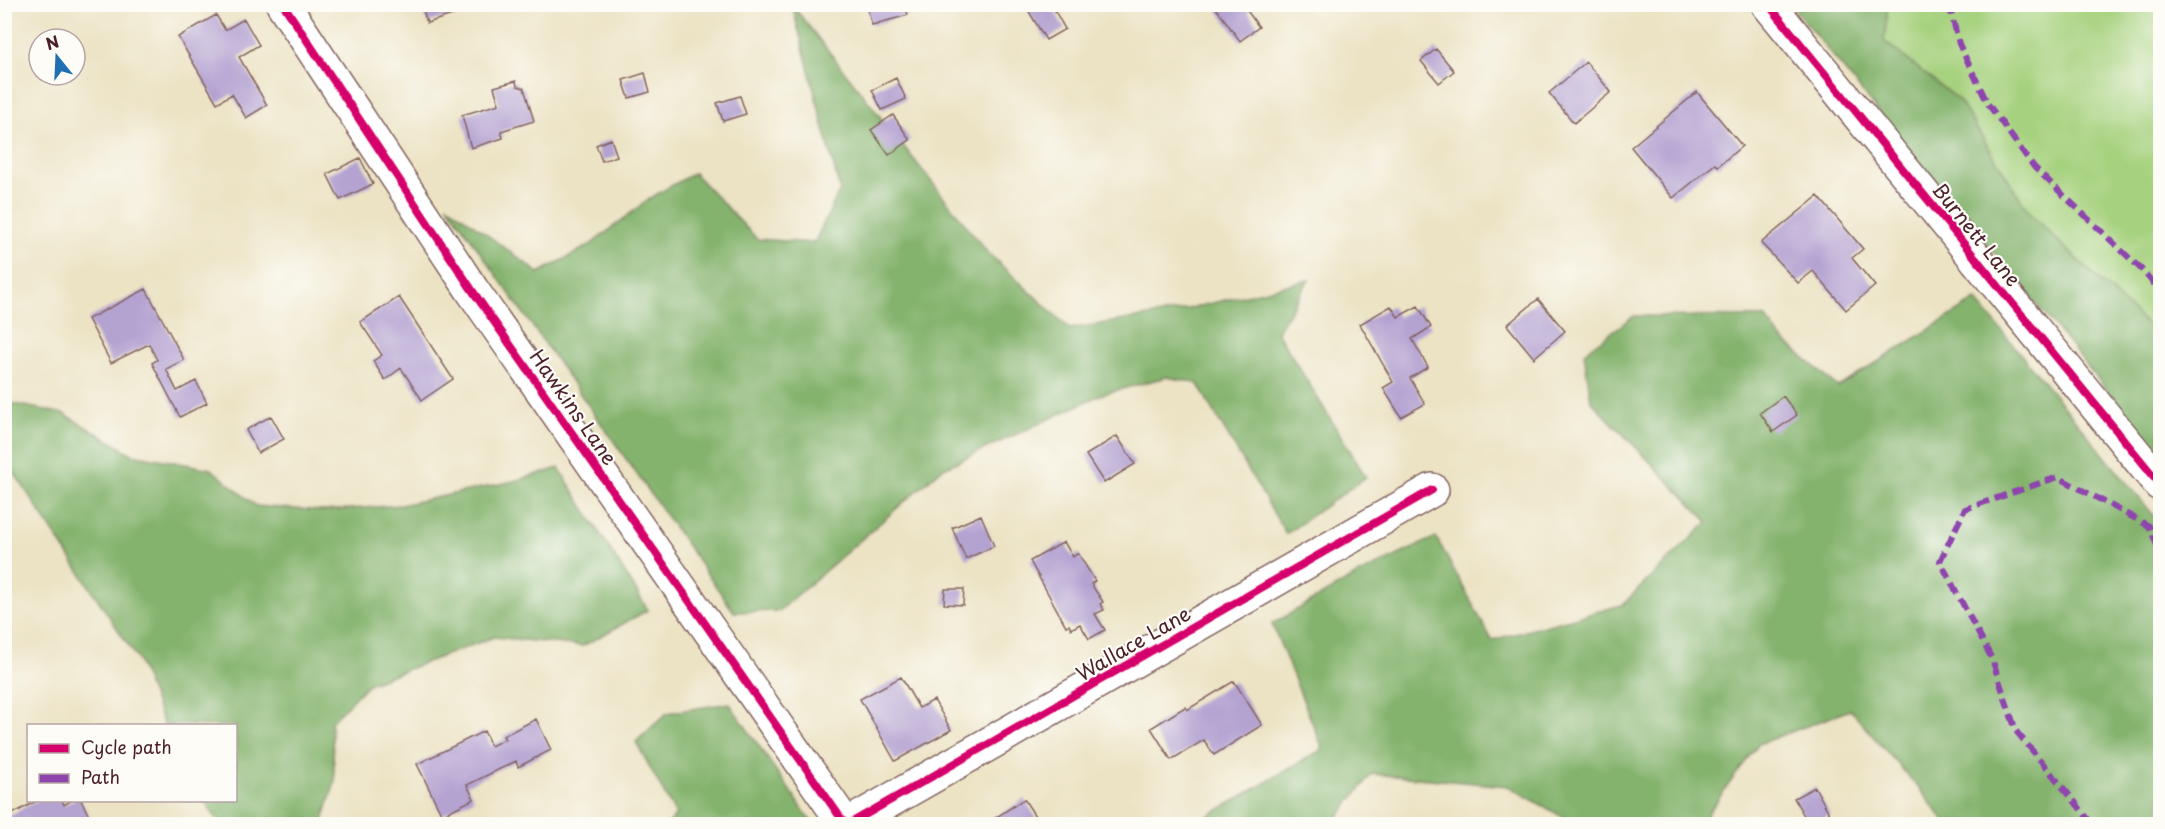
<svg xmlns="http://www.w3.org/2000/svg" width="2165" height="829" font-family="'Playpen Sans',sans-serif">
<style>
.green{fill:#a6d17e;stroke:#787854;stroke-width:1.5}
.forest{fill:#84b36d;stroke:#67694c;stroke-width:1.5}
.building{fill:#b4a2d1}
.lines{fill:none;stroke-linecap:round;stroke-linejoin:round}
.minor-casing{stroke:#836461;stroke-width:36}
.minor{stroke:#fff;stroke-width:33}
.quiet{stroke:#8e44ad;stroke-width:6;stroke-dasharray:12 6;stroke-linecap:butt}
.cycleway-casing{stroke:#fdfcf7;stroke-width:11}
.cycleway{stroke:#d6006c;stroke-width:8}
.labels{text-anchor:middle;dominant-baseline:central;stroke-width:4.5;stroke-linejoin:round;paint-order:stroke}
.street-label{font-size:20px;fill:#4a1f2b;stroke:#fdfcf7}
</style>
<rect width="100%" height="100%" fill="#fdfcf7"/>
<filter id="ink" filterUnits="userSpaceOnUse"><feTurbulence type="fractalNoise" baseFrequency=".0167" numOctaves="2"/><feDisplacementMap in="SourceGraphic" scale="12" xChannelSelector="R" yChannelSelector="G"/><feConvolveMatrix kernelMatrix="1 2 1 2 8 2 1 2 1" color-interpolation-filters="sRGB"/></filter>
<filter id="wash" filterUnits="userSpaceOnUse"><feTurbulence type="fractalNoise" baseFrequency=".008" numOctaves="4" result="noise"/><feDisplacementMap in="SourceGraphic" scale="24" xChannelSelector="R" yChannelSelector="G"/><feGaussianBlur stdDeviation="1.35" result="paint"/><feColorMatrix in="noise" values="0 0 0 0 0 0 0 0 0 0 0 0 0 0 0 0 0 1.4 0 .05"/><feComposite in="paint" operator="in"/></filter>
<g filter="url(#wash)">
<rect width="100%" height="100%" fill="#ece3c4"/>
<!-- green -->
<path class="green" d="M1888 5H2160V336L2120 300 2030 214 1960 102 1884 41Z"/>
<!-- forest -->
<path class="forest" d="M792 5 987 252 1070 329 1179 311 1309 280 1277 332 1366 477 1286 534 1197 383 1166 377 1100 395 942 469 779 611 734 612 447 205 539 273 590 245 650 198 694 173 757 239 814 243 840 190Z
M1791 5H1888L1884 41 1960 102 2030 214 2120 300 2160 336V455Z
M1976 300 2160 523V824H1947L1917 786 1850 710 1758 744 1708 813 1705 824H1575L1508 786 1372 774 1332 824H1194L1323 749 1272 624 1355 576 1436 537 1492 640 1622 605 1708 522 1591 401 1584 352 1634 316 1765 317 1781 338 1838 387Z
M5 402 64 414 132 454 211 469 256 506 324 511 401 505 514 481 559 468 648 610 583 646 494 637 368 684 331 722 335 782 322 824H220L204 801 236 800V726L164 725 138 660 5 459Z
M729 703 813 824H668L676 815 636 742 667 713Z"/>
<g id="blocks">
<!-- building -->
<path class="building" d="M421 4H481V6L427 23Z
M866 4H905L908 15 872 25Z
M1037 4H1051L1065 29 1046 40 1028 10Z
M1213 4H1246L1250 10 1248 12 1259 27 1240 41Z
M216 15 225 30 244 19 259 45 239 57 267 105 246 118 232 94 217 103 178 37Z
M1436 49 1454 71 1439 83 1421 61Z
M1586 62 1611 92 1574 123 1549 93Z
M645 73 650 92 629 98 623 80Z
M896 78 906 99 882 110 872 90Z
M516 81 517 86 524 88 534 121 501 131 503 138 471 148 462 115 499 104 494 87Z
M1697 92 1742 146 1718 166 1715 164 1673 198 1631 147Z
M740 96 746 114 723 121 717 103Z
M893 115 910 140 889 155 871 130Z
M611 139 617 156 602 161 596 145Z
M360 158 373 184 340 200 327 174Z
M1818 196 1863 249 1852 258 1875 286 1846 310 1813 271 1798 283 1761 243Z
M146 289 184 360 166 369 177 391 196 381 207 403 180 417 152 363 157 360 149 344 111 363 88 319Z
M399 297 453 379 422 400 401 368 385 380 373 361 382 355 360 322Z
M1538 299 1565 331 1534 358 1507 325Z
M1391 306 1398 317 1418 306 1431 327 1412 339 1428 367 1410 378 1425 404 1401 417 1383 388 1393 382 1360 324Z
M1783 396 1797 415 1773 432 1760 413Z
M271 416 284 439 258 453 246 430Z
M1117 436 1135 464 1104 483 1086 455Z
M981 515 994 546 966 559 952 528Z
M1064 542 1073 557 1078 553 1095 581 1091 584 1103 602 1100 604 1104 610 1095 614 1105 630 1089 639 1080 624 1071 629 1069 625 1066 626 1030 561Z
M945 589H964L963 605 944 604Z
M901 677 919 708 934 700 951 730 895 761 860 699Z
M1234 681 1262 725 1214 755 1204 740 1171 760 1151 728 1185 707 1187 710Z
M536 719 551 750 518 767 516 761 467 785 474 799 442 815 417 764 484 731 491 746 505 739 503 736Z
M1815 787 1830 815 1813 824H1809L1794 798Z
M1024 799 1040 824H986Z
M38 800H62L64 805 72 800H81L93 824H11L7 817Z"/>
</g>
</g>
<g filter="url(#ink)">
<use href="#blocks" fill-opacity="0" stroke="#836461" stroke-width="1.5"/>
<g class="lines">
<defs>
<path id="minor" d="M283 4 472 290 845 824
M1768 4 2160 484
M849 824 1432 490"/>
</defs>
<!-- minor casing -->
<use href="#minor" class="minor-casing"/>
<!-- minor -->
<use href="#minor" class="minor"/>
<!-- quiet -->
<path class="quiet" d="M1949 4 1959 44 1988 104 2034 167 2141 269 2160 291
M2092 824 2075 802 2016 731 1992 659 1940 561 1965 509 2058 477 2149 526 2160 552"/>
<defs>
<path id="cycleway" d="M283 4 472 290 845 824
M1768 4 2160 484
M849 824 1432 490"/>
</defs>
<!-- cycleway casing -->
<use href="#cycleway" class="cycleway-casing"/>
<!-- cycleway -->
<use href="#cycleway" class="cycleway"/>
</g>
</g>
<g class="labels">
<!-- street labels -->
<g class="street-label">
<text transform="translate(1977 234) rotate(51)">Burnett Lane</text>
<text transform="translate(574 407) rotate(55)">Hawkins Lane</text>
<text transform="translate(1133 643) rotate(-30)">Wallace Lane</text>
</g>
</g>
<!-- margin -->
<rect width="2165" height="829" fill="none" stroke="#fdfcf7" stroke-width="24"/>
<!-- legend -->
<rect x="27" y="724" width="210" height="78" fill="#fdfcf7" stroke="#b5a4a5" stroke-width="1.5"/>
<rect x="39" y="744" width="30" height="9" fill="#d6006c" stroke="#b5a4a5" stroke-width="1.5"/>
<text x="81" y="754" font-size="18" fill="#4a1f2b">Cycle path</text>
<rect x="39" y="774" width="30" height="9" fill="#8e44ad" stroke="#b5a4a5" stroke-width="1.5"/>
<text x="81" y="784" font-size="18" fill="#4a1f2b">Path</text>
<!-- north arrow -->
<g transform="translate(57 57) rotate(342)"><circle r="28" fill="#fdfcf7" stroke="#b5a4a5" stroke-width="1.5"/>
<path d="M0-4.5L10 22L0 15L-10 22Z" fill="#1f6fb2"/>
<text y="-9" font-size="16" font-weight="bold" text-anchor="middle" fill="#4a1f2b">N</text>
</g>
</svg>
